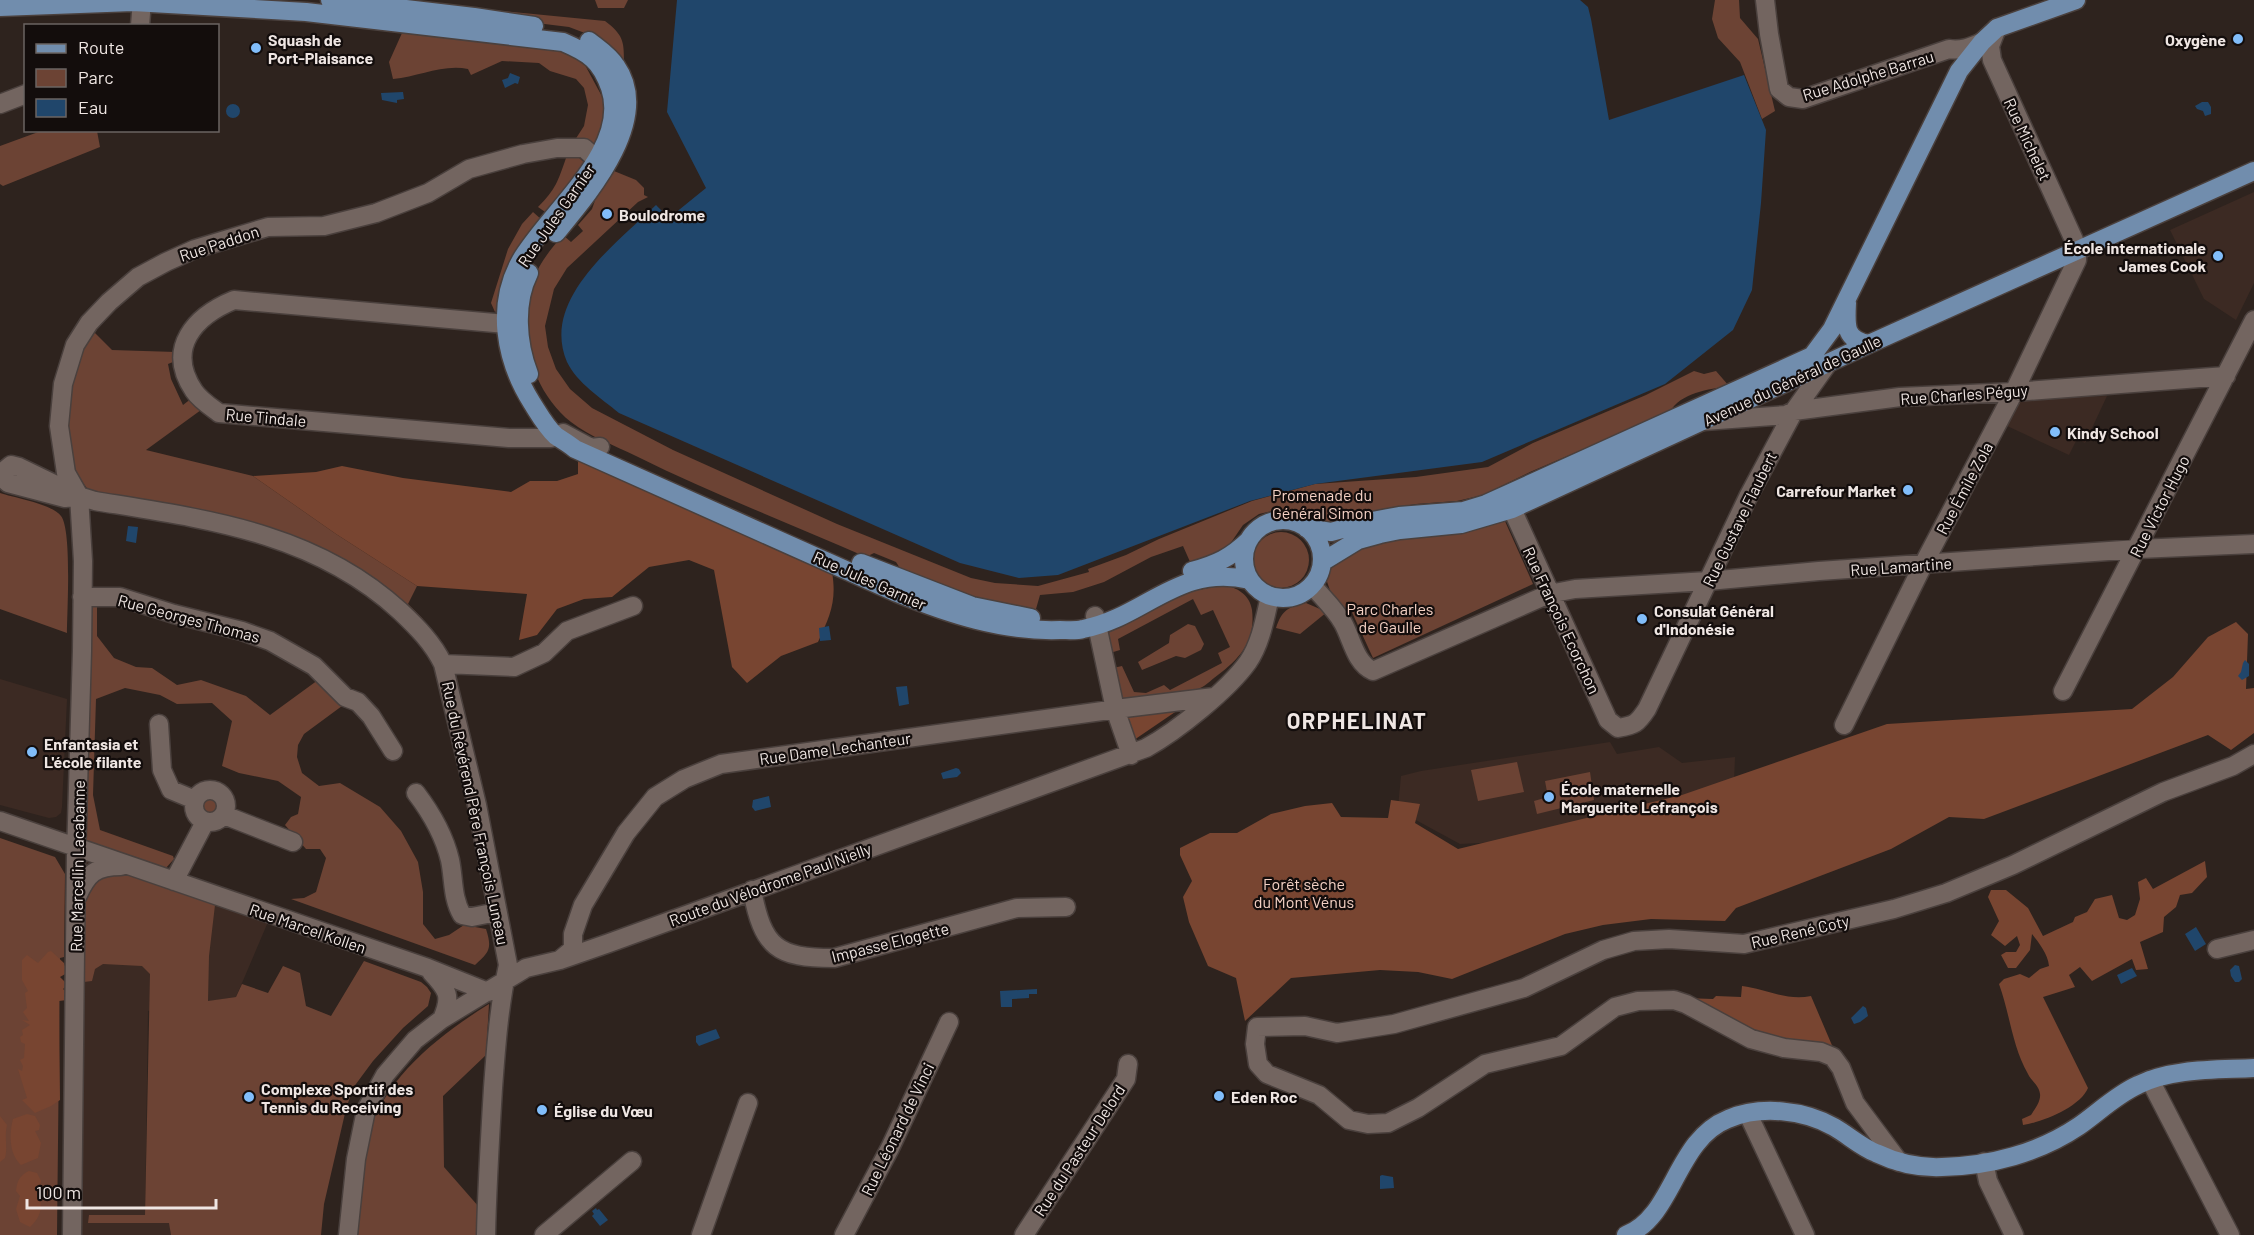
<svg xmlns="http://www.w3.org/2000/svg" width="2254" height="1235" font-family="Barlow,sans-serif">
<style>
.built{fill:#3c2a23}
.green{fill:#6c4334}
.forest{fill:#784531}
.water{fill:#20466b}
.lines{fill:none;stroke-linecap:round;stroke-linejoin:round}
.minor-casing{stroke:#4a403d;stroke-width:21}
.major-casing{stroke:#4a403d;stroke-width:21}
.minor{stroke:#736560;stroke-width:18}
.major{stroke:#718dad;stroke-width:18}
.poi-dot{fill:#81bdfa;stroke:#130d0c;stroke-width:2}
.labels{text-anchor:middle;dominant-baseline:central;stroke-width:4.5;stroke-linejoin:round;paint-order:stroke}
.poi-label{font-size:16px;font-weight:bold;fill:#efe6e3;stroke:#130d0c;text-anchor:start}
.street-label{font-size:16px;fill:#efe6e3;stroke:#130d0c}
.park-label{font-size:16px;fill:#f4d1c4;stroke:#130d0c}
.district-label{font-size:22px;font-weight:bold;letter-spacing:1.5px;fill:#efe6e3;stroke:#130d0c}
</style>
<rect width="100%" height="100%" fill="#2e231e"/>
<!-- built -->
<path class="built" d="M2254 192V283L2236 320 2204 299 2170 230Z
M2107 396 2085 443 2077 439 2069 455 2005 425 2018 399Z
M0 679 67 699 62 807 61 813 56 817 49 818 0 805Z
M1610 742 1617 754 1659 747 1682 763 1735 757 1734 782 1519 841 1460 844 1414 819 1398 807 1401 776 1421 771Z
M76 856 271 915 236 997 148 1011 145 1222 170 1223 171 1235H72Z"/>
<!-- green -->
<path class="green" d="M353 0H389L605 21C625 36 624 43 624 66L598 38 569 27Z
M595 0H628L624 8H598Z
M1715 0H1739L1740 18 1758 39 1775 111 1762 119 1740 62 1718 38 1712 19Z
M402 33 527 45 564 51 585 65 605 102 603 134 598 144 573 143 584 126 588 105 584 88 576 79 550 71 539 63 502 61 471 75 468 69C442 64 419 77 393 79L389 62Z
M97 131 100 147 3 186 0 184V146L41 131Z
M578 157 586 164 548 214 538 207C556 189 558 181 566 158Z
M614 171 636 180 644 188V195L648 197 638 202 567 268 554 289 545 326 548 347 556 369 570 389 592 408 673 450 837 524 971 578 995 583 1038 586 1089 572 1088 569 1126 555 1159 539 1252 501 1315 484 1416 477 1488 467 1533 443 1646 395 1694 371 1704 374 1716 371 1729 386C1709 389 1680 393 1670 412L1530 472 1483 495 1457 501 1416 504 1373 511 1349 518 1322 523H1316L1299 512 1280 509 1259 514 1243 525 1230 544 1216 555 1191 564 1183 546 1151 557 1104 582 1073 592 1040 595 1036 609H1012L992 604 901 570 896 562 874 553 866 557C789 523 710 493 636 456 614 445 590 437 571 422 530 389 516 329 533 281 539 263 551 249 563 235L571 242 583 231 578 225 592 209 599 189Z
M533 212 542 220 501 307 495 312 491 303 508 249 522 224Z
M93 331 112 350 176 352 178 360 168 364 171 379 183 405 192 398 201 410 146 450 253 476 336 534 417 586 408 604 422 618 438 642 353 568 89 491 75 472 65 432 67 399 84 342Z
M0 493C15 498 52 504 61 516 72 530 67 612 67 633L0 609Z
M1504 519 1533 584 1373 658 1350 608 1343 610 1332 596 1325 576 1330 566 1368 544Z
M1253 560a28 28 0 1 1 56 0a28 28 0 1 1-56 0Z
M1223 585C1237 587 1250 595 1252 610 1256 643 1238 660 1214 678 1209 682 1204 687 1198 689 1178 697 1143 699 1121 703L1113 668 1122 666 1134 692 1146 693 1164 685 1170 690 1222 663 1218 653 1230 647 1213 610 1201 615 1193 599 1118 639 1120 650 1110 653 1106 634 1184 593Z
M1306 603 1327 612 1300 634 1276 628C1282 610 1288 607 1306 603Z
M89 604H97V636L114 658 136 667 152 668 177 685 201 680 246 696 270 715 318 680 330 688 342 706 304 734 298 745 297 757 302 773 319 786 340 783 380 807 401 831 418 862 423 892V924L435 939 449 935 464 925 486 929C492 948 490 952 475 965L291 899 304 898 316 892 326 858 320 849H306L285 825 291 817 298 814 301 797 278 781 239 773 222 766 232 721 212 703 177 704 160 695 125 688 96 699 93 795 100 830 173 856 174 859 165 869 87 841Z
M1188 624 1195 626 1204 644 1201 650 1185 658 1176 656 1142 670 1138 662 1169 643 1170 635Z
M1517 762 1524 792 1478 801 1471 770Z
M1590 772 1594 800 1537 814 1534 801 1548 797 1545 781Z
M199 807a11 11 0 1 1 22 0a11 11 0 1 1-22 0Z
M0 838 55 857 65 874 64 957 60 958 57 1235H0Z
M119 872 215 905 209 956 208 1001 236 997 242 984 268 993 283 966 300 973 306 1006 331 1016 364 961 421 982 427 987 431 993 428 1006 403 1028 373 1061 353 1088 346 1109 324 1204 321 1235H171L169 1223H88L89 1215H145L150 974 142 966 103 964 95 969 92 981 84 982V896L92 877Z
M489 1004 486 1055 443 1096 444 1167 479 1207 478 1235H358C360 1204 358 1168 367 1138 384 1078 438 1036 489 1004Z"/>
<!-- forest -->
<path class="forest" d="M589 461 832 572C837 601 830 616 818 642L781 656 747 683 732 667 714 570 689 560 649 567 612 597 584 599 557 609 537 635 519 640 527 594 417 586 336 534 253 476 316 472 342 466 403 478 511 492 530 481H557L578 474V462Z
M2236 622 2248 634 2246 689 2254 688V733L2231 750 2208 735 1984 819 1949 817 1891 849 1736 908 1725 921 1651 919 1603 925 1565 934 1452 979 1418 972 1380 970 1291 978 1245 1021 1236 978 1208 966 1189 922 1183 897 1192 881 1180 855V848L1210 833H1237L1271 814 1305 806 1332 803 1341 817 1388 818 1391 800 1420 804 1415 823 1458 849 1682 795 1887 724 2132 709 2173 677 2208 637Z
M1181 708 1134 740 1125 723 1128 710Z
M2205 861 2207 877 2192 893 2180 895 2176 907 2164 917 2163 932 2140 942 2148 969 2136 970 2132 959 2092 981 2080 967 2069 975 2075 987 2043 997 2088 1088C2080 1107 2043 1122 2023 1125L2022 1119 2031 1115C2035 1109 2041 1101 2040 1094 2039 1085 2031 1081 2028 1074 2012 1046 2010 1014 1999 984L2004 979 2020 974 2029 978 2040 969 2049 966C2048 954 2039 943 2032 934L2030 950 2016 968H2008L2001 955 2006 952H2016L2020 945 2017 936 2005 946 1991 935 1999 921 1988 897 1991 890H2006L2028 908 2043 936 2073 922 2075 917 2087 912 2095 899 2112 895 2119 918 2127 920 2135 915 2140 899 2138 882 2146 878 2153 889Z
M51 951 64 963 67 973 60 977 68 985 63 989 68 993 64 996 67 1000 59 1001 60 1100 51 1106 35 1113 22 1100 27 1098 18 1069 22 1071 23 1066 20 1060 24 1058 25 1044 21 1042 20 1037 23 1035 22 1030 30 1025 22 1020 29 1021 23 1012 27 1008 25 993 28 991 22 980V960L27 955 38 963 48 952Z
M1742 986C1766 989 1786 1001 1811 996L1834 1050 1774 1040 1684 998 1713 999 1716 996 1741 997Z
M27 1114 35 1116 40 1125 39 1130 35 1131 41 1143 38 1158 21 1165C9 1154 9 1134 13 1119Z
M0 1116 7 1125C4 1138 8 1146 5 1158L0 1162Z
M29 1171 37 1173 41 1181C37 1201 48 1210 30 1227L20 1222 16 1209 20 1196 16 1191C17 1181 20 1175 29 1171Z"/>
<!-- water -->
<path class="water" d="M677 0H1580L1588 7 1591 19 1609 120 1744 75 1766 130 1761 203 1752 290 1733 330 1665 384 1482 462 1315 484 1250 501 1058 575 1019 578 960 563 619 413C601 398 577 383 567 362 540 299 617 243 656 205L669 218 706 188 667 112Z
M510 73 520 77 518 84 515 83 505 88 502 80 508 78Z
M403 92 404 99 397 100V103L382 100 381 93Z
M2202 102H2208L2211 107V114L2205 116 2203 111 2197 109 2195 106Z
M226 111a7 7 0 1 1 14 0a7 7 0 1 1-14 0Z
M128 526 138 527 136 543 126 541Z
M829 626 831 640 820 641 819 628Z
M2245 660 2249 664V676L2242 680 2238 676 2241 672 2243 663Z
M907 686 909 704 899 706 896 687Z
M956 768 959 769 961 773 957 777 943 779 941 773Z
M769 796 771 807 755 811 752 807 753 800Z
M2196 927 2206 944 2195 951 2185 934Z
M2235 965 2239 966 2242 979 2239 982H2235L2231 976 2230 970Z
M2132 968 2137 976 2121 984 2117 975Z
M1037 989V994H1029V998L1012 999V1007H1001L1000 991Z
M1863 1006 1866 1008 1868 1016 1860 1022 1854 1024 1851 1018Z
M716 1029 720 1038 699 1046 696 1042V1036Z
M1382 1175 1393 1177 1394 1188 1380 1189V1176Z
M596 1208 597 1210 599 1209 608 1220 600 1226 592 1216 594 1214 592 1211Z"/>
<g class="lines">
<defs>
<path id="minor" d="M1765 0 1769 34 1779 89 1789 97 1803 99 1949 49C1961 51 1971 47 1982 42
M140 26 142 0
M0 104 26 94
M506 324 234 300C195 316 165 348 194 391 200 400 211 407 219 413L509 438H551L563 433 591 448 600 447
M1704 421 1786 415 1794 411 1900 397 2014 392 2226 376
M79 496 65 498 8 483 3 478 4 471 11 465 19 467 79 496 95 501C205 519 314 532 400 611 417 627 433 643 443 664L477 805 508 965C499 1006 496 1047 493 1088 490 1137 487 1186 486 1235
M1512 509 1608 720 1618 728C1635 725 1637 724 1647 709L1748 497 1794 411 1826 366
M1312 585C1322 597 1335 609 1343 623 1352 639 1355 663 1373 671L1549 594 1575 589 1708 581 1819 571 2138 549 2254 544
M82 597H120L174 614 242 631 270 641 314 666 345 697 358 702 371 716 393 751
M1095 616 1115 709 1131 755
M443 664 514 667 544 653 567 631 633 606
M2063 691 2254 320
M159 724 162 770 171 790 195 800
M1844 725 1923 565 2014 392 2077 260V249L2074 240 1992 60 1990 46 1997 28
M194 806a16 16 0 1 1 32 0a16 16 0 1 1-32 0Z
M416 793C432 814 444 835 450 860 454 879 452 898 462 915L472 917 497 912
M224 815 293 842
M0 821 428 968 488 992
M174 881 205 822
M752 890C763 948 777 958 834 958L1017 908 1066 907
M77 897C87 874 95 866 121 866
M2217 949 2254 940
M561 959 573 949V934L583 905 626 833 655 797 684 779 721 764 1124 708 1214 697
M431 972C448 990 452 996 442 1019
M2150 1080 2230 1235
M1748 1114 1805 1235
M1899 1162 1855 1103 1841 1068 1833 1057 1821 1052 1784 1048 1751 1039 1686 1004 1674 1000 1638 1001 1615 1007 1561 1046 1485 1064 1418 1108 1388 1123 1368 1124 1349 1120 1319 1095 1267 1074 1258 1064 1255 1044 1257 1027 1305 1026 1337 1033 1394 1024 1524 988 1603 950 1634 941 1669 939 1744 944 1894 909 1946 893 2013 865 2163 792 2233 766 2254 754
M1984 1162 1988 1181 2014 1235
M72 1235 76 856 82 651 83 561 79 496 66 473 59 426 63 384 75 345 89 323 109 302 138 277 166 262 195 249 268 227 324 226 376 213 428 193 469 169 523 154 557 148H584L605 167
M348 1235 356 1159 366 1110 385 1075 415 1040 442 1019 526 968 560 960 609 943 1146 748C1177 731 1228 690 1248 662 1261 643 1265 618 1270 596
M544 1235 632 1161
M701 1235 748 1103
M844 1235 890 1148 949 1022
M1024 1235 1126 1079 1128 1064"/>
<path id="major" d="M330 0 474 17 534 26
M0 7 133 2 306 12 563 42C589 53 601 61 610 88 631 149 549 212 521 260 495 306 505 360 532 403 539 414 546 427 556 436 562 440 569 444 575 449L897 593C949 614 1003 632 1060 630 1068 630 1076 631 1083 629 1146 617 1178 563 1250 580
M556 233C589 193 653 119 616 66 609 55 599 49 589 41
M1847 303C1846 325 1844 340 1869 344
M529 374C517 343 514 303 529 273
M1244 559a39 39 0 1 1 78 0a39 39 0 1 1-78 0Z
M1306 528 1331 532 1372 521 1399 516 1463 511 1486 504 1812 356 1832 329 1959 71 1982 42 1997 28 2076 0
M1322 562 1358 540 1380 534 1400 530 1461 524 1512 509 1869 344 2254 171
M861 563 972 606 1031 618
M1192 571C1217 564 1230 558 1249 540
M1626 1235C1674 1217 1675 1140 1728 1119 1761 1105 1804 1110 1834 1127 1848 1135 1861 1147 1876 1153 1897 1163 1919 1168 1942 1167 1990 1166 2039 1153 2079 1126 2099 1112 2116 1095 2138 1085 2172 1068 2217 1070 2254 1068"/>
</defs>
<!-- minor casing -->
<use href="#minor" class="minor-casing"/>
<!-- major casing -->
<use href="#major" class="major-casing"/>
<!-- minor -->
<use href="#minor" class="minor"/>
<!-- major -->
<use href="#major" class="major"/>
</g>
<!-- markers -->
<g class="poi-dot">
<circle cx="2238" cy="39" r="6"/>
<circle cx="256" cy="48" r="6"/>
<circle cx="607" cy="214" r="6"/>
<circle cx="2218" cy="256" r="6"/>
<circle cx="2055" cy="432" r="6"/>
<circle cx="1908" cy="490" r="6"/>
<circle cx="1642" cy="619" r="6"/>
<circle cx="32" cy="752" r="6"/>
<circle cx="1549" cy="797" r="6"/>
<circle cx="1219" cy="1096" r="6"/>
<circle cx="249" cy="1097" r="6"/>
<circle cx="542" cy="1110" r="6"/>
</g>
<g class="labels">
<!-- poi labels -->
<g class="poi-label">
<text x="268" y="39">Squash de<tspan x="268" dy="18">Port-Plaisance</tspan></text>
<text x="2226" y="39" text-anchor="end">Oxygène</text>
<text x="619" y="214">Boulodrome</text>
<text x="2206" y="247" text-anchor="end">École internationale<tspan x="2206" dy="18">James Cook</tspan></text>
<text x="2067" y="432">Kindy School</text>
<text x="1896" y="490" text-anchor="end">Carrefour Market</text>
<text x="1654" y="610">Consulat Général<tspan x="1654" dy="18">d'Indonésie</tspan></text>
<text x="44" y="743">Enfantasia et<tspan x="44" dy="18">L'école filante</tspan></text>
<text x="1561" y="788">École maternelle<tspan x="1561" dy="18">Marguerite Lefrançois</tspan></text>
<text x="261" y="1088">Complexe Sportif des<tspan x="261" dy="18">Tennis du Receiving</tspan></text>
<text x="1231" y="1096">Eden Roc</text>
<text x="554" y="1110">Église du Vœu</text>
</g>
<!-- street labels -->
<g class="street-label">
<text transform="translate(1868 75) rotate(-17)">Rue Adolphe Barrau</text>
<text transform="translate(2028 139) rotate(65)">Rue Michelet</text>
<text transform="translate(556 215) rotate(-55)">Rue Jules Garnier</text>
<text transform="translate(219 243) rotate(-18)">Rue Paddon</text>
<text transform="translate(1792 380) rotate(-25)">Avenue du Général de Gaulle</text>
<text transform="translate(1964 394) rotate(-4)">Rue Charles Péguy</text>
<text transform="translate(266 417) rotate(5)">Rue Tindale</text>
<text transform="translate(1964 488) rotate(-62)">Rue Émile Zola</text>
<text transform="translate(2159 506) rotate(-63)">Rue Victor Hugo</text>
<text transform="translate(1739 519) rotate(-64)">Rue Gustave Flaubert</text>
<text transform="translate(1901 566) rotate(-4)">Rue Lamartine</text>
<text transform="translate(870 580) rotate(24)">Rue Jules Garnier</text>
<text transform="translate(189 618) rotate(15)">Rue Georges Thomas</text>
<text transform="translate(1562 620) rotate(65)">Rue François Ecorchon</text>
<text transform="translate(835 748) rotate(-8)">Rue Dame Lechanteur</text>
<text transform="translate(476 813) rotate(78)">Rue du Révérend Père François Luneau</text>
<text transform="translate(77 866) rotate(-89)">Rue Marcellin Lacabanne</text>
<text transform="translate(770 884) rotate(-20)">Route du Vélodrome Paul Nielly</text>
<text transform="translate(308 928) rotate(19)">Rue Marcel Kollen</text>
<text transform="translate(1800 931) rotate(-13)">Rue René Coty</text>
<text transform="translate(890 942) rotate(-14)">Impasse Elogette</text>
<text transform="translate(897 1129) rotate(-64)">Rue Léonard de Vinci</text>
<text transform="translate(1079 1150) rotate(-57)">Rue du Pasteur Delord</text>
</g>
<!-- park labels -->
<g class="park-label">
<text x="1322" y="494">Promenade du<tspan x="1322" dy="18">Général Simon</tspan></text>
<text x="1390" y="608">Parc Charles<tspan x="1390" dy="18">de Gaulle</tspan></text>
<text x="1304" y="883">Forêt sèche<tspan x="1304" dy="18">du Mont Vénus</tspan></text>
</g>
<!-- district labels -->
<g class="district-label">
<text x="1357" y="720">ORPHELINAT</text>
</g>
</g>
<!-- legend -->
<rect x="24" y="24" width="195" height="108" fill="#130d0c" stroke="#6b6462" stroke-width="1.5"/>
<rect x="36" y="44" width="30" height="9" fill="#718dad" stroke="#6b6462" stroke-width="1.5"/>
<text x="78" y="54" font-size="18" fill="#efe6e3">Route</text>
<rect x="36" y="69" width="30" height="18" fill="#6c4334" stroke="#6b6462" stroke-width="1.5"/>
<text x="78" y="84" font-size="18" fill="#efe6e3">Parc</text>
<rect x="36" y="99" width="30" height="18" fill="#20466b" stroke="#6b6462" stroke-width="1.5"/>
<text x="78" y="114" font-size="18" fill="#efe6e3">Eau</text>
<!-- scale -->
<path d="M27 1199v9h189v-9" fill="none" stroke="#efe6e3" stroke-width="3"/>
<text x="36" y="1199" font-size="18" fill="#efe6e3" stroke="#130d0c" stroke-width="4.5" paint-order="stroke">100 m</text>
</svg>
